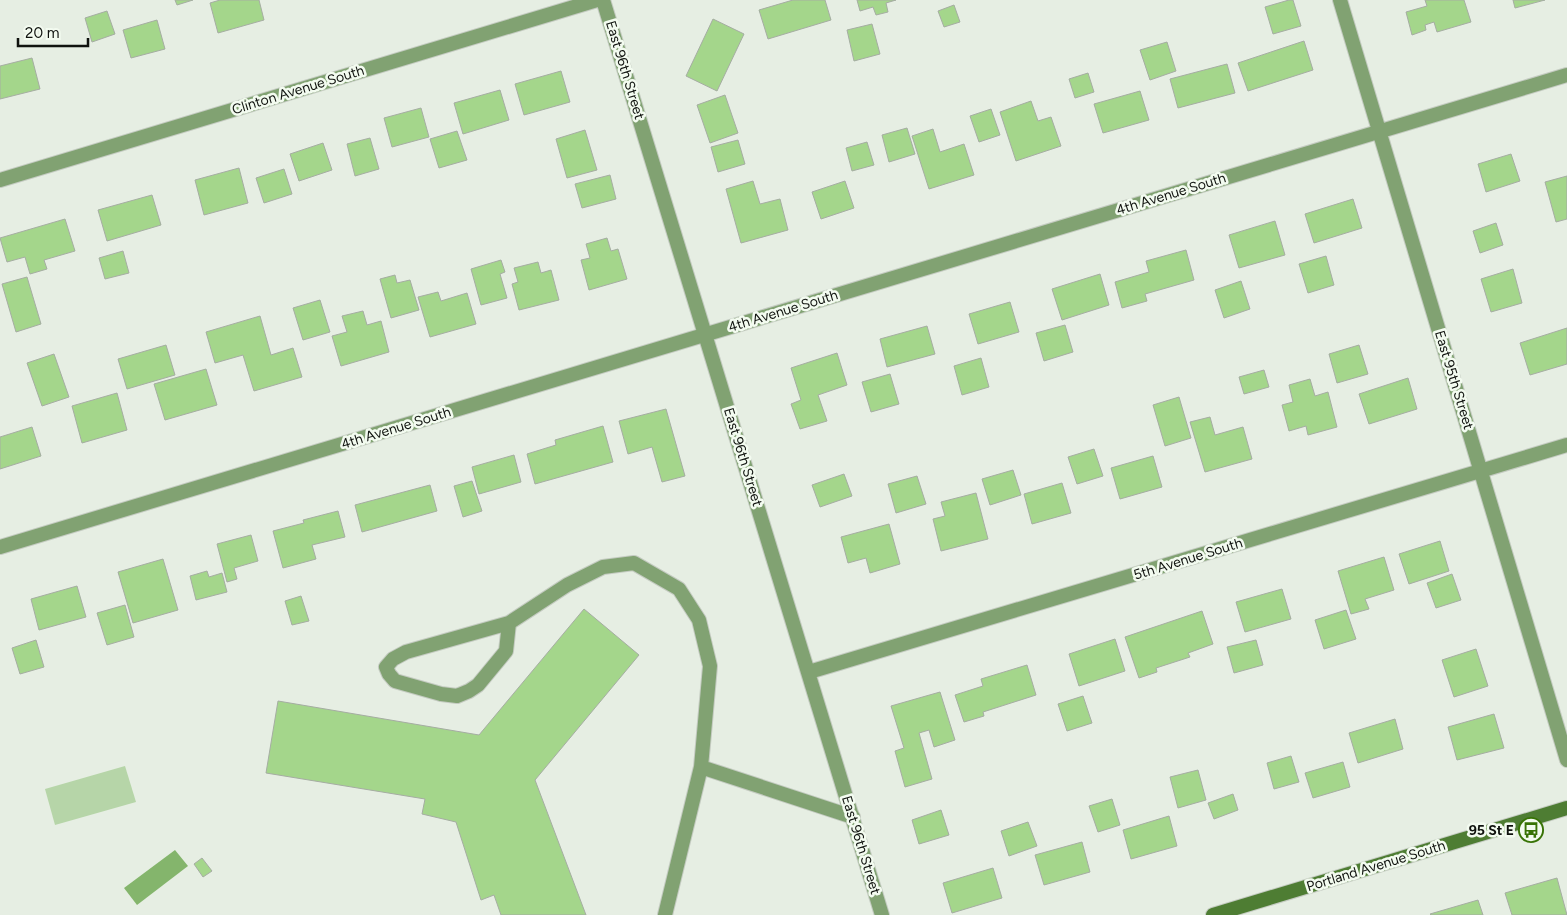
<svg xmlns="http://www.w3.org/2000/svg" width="1567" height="915" font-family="Figtree,sans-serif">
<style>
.green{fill:#b6d5a8}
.water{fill:#84b56c}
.building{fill:#a4d68b;stroke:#a5ada2}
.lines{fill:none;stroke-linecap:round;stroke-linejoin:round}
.service-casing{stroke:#c4cbc1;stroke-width:16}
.minor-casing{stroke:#c4cbc1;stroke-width:16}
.secondary-casing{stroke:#c4cbc1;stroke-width:16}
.service{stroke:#81a272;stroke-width:14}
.minor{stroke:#81a272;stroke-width:14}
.secondary{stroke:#4e7d33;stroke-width:14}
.labels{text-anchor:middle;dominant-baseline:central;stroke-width:5;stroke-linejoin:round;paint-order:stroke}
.street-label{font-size:14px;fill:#0f120e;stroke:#f3fbf0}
.poi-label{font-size:14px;font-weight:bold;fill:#0f120e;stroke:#f3fbf0;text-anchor:end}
</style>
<rect width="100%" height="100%" fill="#e6eee3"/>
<!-- green -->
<path class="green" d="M125 766 136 802 55 825 45 789Z"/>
<!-- water -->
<path class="water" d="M175 850 188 866 137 905 124 888Z"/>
<!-- building -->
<path class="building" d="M175 0H193L177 5Z
M220 0H259L264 20 218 33 210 3Z
M793 0H825L831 20 768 39 759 10Z
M857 0H896L886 3 888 12 876 15 873 7 860 11Z
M1289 0H1293L1301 26 1273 34 1265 7Z
M1425 0H1464L1471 22 1437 32 1434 22 1425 25 1426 30 1412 35 1406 12 1427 6Z
M1513 0H1545L1515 8Z
M954 5 960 22 944 27 938 11Z
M107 11 115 34 92 42 85 18Z
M713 19 744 34 717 91 686 76Z
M157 20 165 49 131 58 123 30Z
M872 24 880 54 854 61 847 30Z
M1304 41 1313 70 1248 91 1238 63Z
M1167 42 1176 71 1150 80 1140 50Z
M32 58 40 89 0 99V66Z
M1227 64 1235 93 1178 108 1170 79Z
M561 71 570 102 524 115 515 84Z
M1088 73 1094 92 1075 98 1069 79Z
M500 90 509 120 463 134 454 103Z
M1140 91 1149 120 1103 133 1094 104Z
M725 95 738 133 710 143 697 105Z
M1031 101 1038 121 1051 117 1061 146 1016 161 1000 112Z
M421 108 429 137 392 147 384 118Z
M991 109 1000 135 979 142 970 116Z
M907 128 915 154 889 162 882 135Z
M933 129 940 152 964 144 974 175 929 189 912 136Z
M585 130 597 170 567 178 556 139Z
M457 131 467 160 439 168 430 139Z
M370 138 379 169 355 176 347 144Z
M738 140 745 164 718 172 711 147Z
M867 142 874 165 852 171 846 148Z
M323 143 332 170 299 181 290 154Z
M1511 154 1520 181 1486 192 1478 164Z
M239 168 248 203 204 215 195 180Z
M284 169 292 194 264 203 256 178Z
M610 175 616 199 582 208 575 184Z
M1567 176V219L1556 222 1545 182Z
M753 181 760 204 780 199 788 230 741 243 726 189Z
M845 181 854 208 821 219 812 192Z
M152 195 161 225 107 241 98 210Z
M1353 199 1362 228 1314 243 1305 214Z
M65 219 75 251 44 260 47 269 30 274 25 257 7 262 0 238Z
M1275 221 1285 255 1239 268 1229 235Z
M1496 223 1503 245 1480 253 1473 231Z
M607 238 611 251 618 249 627 279 589 290 581 260 590 258 586 244Z
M1186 250 1194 280 1145 294 1147 301 1122 308 1115 282 1149 272 1146 261Z
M123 251 129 273 105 279 99 258Z
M1326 256 1334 285 1308 293 1299 264Z
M501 260 505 272 500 274 507 298 481 305 471 269Z
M538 262 541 273 551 270 559 300 519 310 512 284 518 282 514 268Z
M1513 269 1522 303 1491 312 1481 279Z
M1100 274 1109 305 1062 320 1052 289Z
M395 275 397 283 410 280 419 310 391 318 380 279Z
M27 277 41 324 16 332 2 284Z
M1241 281 1250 309 1224 318 1215 290Z
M438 292 441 301 467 293 476 324 430 337 418 297Z
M320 300 330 332 303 340 293 308Z
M1010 302 1019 332 978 344 969 314Z
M363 311 367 325 381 321 389 352 341 366 332 336 347 332 342 316Z
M260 316 271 355 293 348 302 377 254 391 243 355 215 363 206 332Z
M1065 325 1073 352 1044 361 1036 333Z
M927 326 935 354 887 367 880 339Z
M1567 328V364L1530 375 1520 343Z
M166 345 175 375 127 389 118 359Z
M1359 345 1368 374 1337 383 1329 354Z
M837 353 847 385 818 395 827 421 800 429 791 404 801 400 791 368Z
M54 354 69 397 42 406 27 363Z
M981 358 989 387 962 395 954 366Z
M206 369 217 405 165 420 154 384Z
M1264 370 1269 387 1244 394 1239 377Z
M890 374 899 404 871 412 862 382Z
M1408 378 1417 409 1369 424 1359 394Z
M1310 379 1315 396 1328 392 1337 427 1308 435 1306 426 1289 431 1282 405 1293 402 1289 385Z
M117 393 127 430 82 443 72 406Z
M1179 397 1191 438 1165 446 1153 405Z
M666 409 685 476 662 482 652 447 628 454 619 421Z
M1210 417 1215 435 1243 427 1252 459 1205 472 1190 422Z
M603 426 613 462 535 484 527 454 556 445 555 440Z
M32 427 41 456 0 469V437Z
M1094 449 1103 476 1077 484 1068 457Z
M514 455 521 482 479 494 472 467Z
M1153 456 1162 487 1120 499 1111 468Z
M1013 470 1021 495 990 505 982 479Z
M844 474 852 496 820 507 812 485Z
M917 476 926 504 896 513 888 484Z
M472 481 482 511 463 517 454 486Z
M1062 483 1071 513 1032 524 1024 494Z
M430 485 437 511 362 532 355 505Z
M976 493 988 539 941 551 933 519 945 516 941 502Z
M338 511 345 537 312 545 316 559 283 568 273 531 304 523 303 520Z
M889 524 900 564 870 573 866 558 848 563 841 537Z
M251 535 258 561 234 568 237 579 227 582 217 544Z
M1440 541 1449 571 1409 584 1399 554Z
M1384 557 1394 590 1365 599 1369 609 1351 614 1338 571Z
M163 559 178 610 133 623 118 572Z
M207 571 209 577 222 573 227 592 196 600 190 576Z
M1452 574 1461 600 1436 608 1427 583Z
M77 586 86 617 39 630 31 599Z
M1282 589 1291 619 1245 632 1236 602Z
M301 596 309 621 292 625 285 601Z
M125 605 134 637 107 645 97 613Z
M584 609 639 655 535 780 586 915H501L494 895 481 900 456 822 422 814 425 799 266 773 278 701 479 735Z
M1346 610 1356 639 1324 649 1315 620Z
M1202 611 1213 644 1188 653 1190 657 1156 668 1157 672 1139 678 1125 637Z
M1115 639 1125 671 1079 686 1069 654Z
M36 640 44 667 20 674 12 648Z
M1256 640 1263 665 1234 673 1227 647Z
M1476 649 1488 686 1454 697 1442 660Z
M1027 665 1036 695 983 712 984 716 964 722 955 695 983 686 981 679Z
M940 692 955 740 934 747 929 730 919 733 932 779 905 787 895 751 904 748 891 706Z
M1083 696 1092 723 1067 731 1058 704Z
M1494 714 1504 748 1457 760 1448 727Z
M1395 719 1403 749 1358 763 1349 733Z
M1291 756 1299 782 1274 789 1267 763Z
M1343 762 1350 787 1313 798 1305 773Z
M1198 770 1206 800 1178 808 1170 777Z
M1233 794 1238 810 1214 819 1208 803Z
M1112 799 1120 825 1098 832 1089 806Z
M941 810 949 835 919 844 912 820Z
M1169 816 1177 846 1131 859 1123 830Z
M1028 822 1037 846 1009 856 1001 831Z
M1082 842 1090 872 1044 885 1035 855Z
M202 858 212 871 203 877 194 864Z
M993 868 1002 898 952 913 943 883Z
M1557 878 1567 915H1512L1505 893Z
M1478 900 1483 915H1431L1430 914Z"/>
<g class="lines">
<defs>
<path id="service" d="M509 623 506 651 478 685 469 691 457 696 441 694 395 681 389 674 386 667 393 659 406 652 509 623 567 585 603 567 634 563 679 589 699 620 710 666 701 767 665 915
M701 767 853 817"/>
<path id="minor" d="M603 0 882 915
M1340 0 1567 760
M0 180 597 0
M0 547 1567 75
M809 672 1567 445"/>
<path id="secondary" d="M1213 915 1567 808"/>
</defs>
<!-- service casing -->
<use href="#service" class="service-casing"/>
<!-- minor casing -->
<use href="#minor" class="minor-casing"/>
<!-- secondary casing -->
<use href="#secondary" class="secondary-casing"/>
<!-- service -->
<use href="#service" class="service"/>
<!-- minor -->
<use href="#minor" class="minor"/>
<!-- secondary -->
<use href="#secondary" class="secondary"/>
</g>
<!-- icons -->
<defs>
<symbol id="bus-ring" viewBox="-11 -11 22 22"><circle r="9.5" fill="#f3fbf0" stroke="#387306" stroke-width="1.5"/><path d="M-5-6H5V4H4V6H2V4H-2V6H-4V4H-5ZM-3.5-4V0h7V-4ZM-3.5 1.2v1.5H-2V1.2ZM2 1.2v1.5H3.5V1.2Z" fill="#387306"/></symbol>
</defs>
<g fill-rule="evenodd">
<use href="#bus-ring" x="1517" y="816" width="28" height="28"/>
</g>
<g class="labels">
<!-- street labels -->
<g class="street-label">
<text transform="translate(625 70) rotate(73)">East 96th Street</text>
<text transform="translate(298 90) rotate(-17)">Clinton Avenue South</text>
<text transform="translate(1171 194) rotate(-17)">4th Avenue South</text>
<text transform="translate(783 311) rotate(-17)">4th Avenue South</text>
<text transform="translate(1454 380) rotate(73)">East 95th Street</text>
<text transform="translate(396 428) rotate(-17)">4th Avenue South</text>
<text transform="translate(743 457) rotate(73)">East 96th Street</text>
<text transform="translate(1188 559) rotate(-17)">5th Avenue South</text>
<text transform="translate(861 845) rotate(73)">East 96th Street</text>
<text transform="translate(1376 866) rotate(-17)">Portland Avenue South</text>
</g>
<!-- poi labels -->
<g class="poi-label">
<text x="1514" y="830">95 St E</text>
</g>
</g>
<!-- scale -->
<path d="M18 38v8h70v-8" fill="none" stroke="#0f120e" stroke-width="2.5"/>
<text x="25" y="38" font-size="15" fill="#0f120e" stroke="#f3fbf0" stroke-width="4" paint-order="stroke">20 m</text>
</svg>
